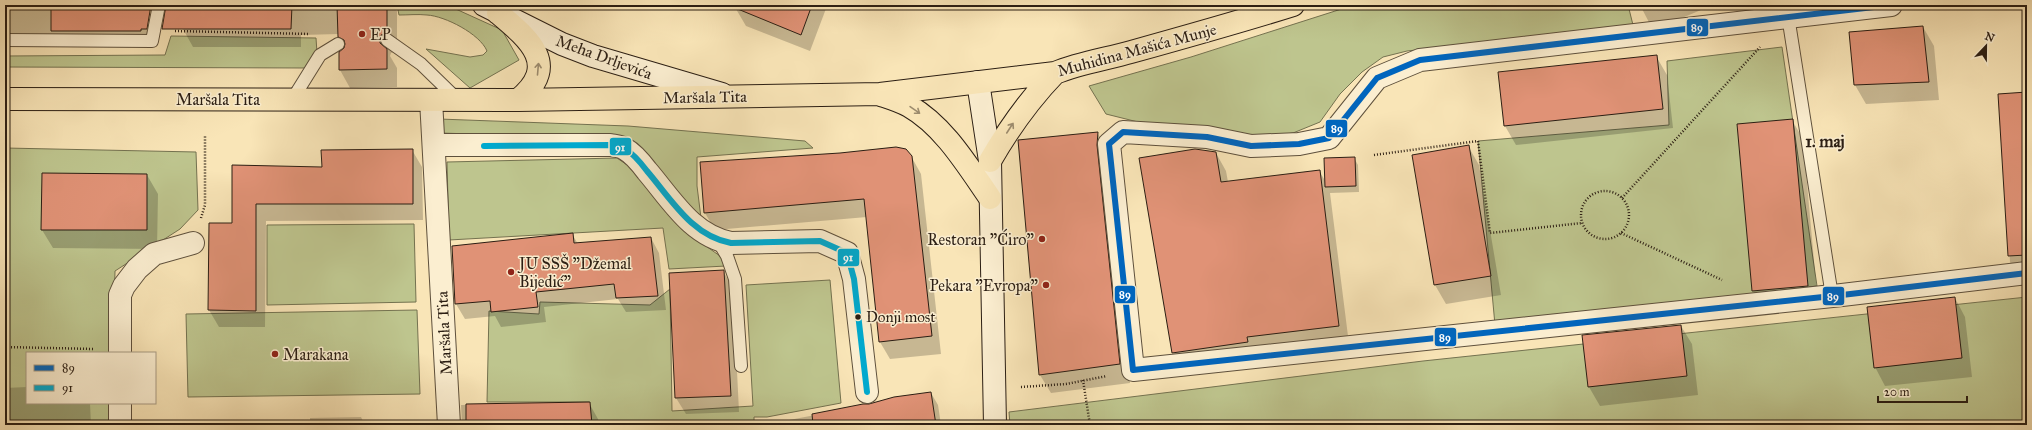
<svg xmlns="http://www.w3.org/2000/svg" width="2032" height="430" font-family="'IM FELL Great Primer',serif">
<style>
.green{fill:#bec58e;stroke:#747250}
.shadow{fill:#0003}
.building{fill:#e09276;stroke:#2b1e13}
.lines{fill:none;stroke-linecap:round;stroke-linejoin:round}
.service-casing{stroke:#5e503c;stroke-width:14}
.minor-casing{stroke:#5e503c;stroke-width:24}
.secondary-casing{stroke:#2b1e13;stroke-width:24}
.primary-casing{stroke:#2b1e13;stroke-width:24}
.path{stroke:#2b1e13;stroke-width:2.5;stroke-dasharray:1 2;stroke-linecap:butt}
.service{stroke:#fbeed0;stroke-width:12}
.minor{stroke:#fbeed0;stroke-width:22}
.secondary{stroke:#fbeed0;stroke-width:22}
.primary{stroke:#f9e5b7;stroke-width:22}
.bus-1-casing{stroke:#fbeed0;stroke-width:9}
.bus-2-casing{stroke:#fbeed0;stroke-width:9}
.bus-1{stroke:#0065bd;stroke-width:6}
.bus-2{stroke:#00a9ce;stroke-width:6}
.oneway{stroke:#9c8b6d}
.poi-dot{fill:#8f2418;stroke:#fbeed0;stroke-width:1.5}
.bus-dot{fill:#2b1e13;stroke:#fbeed0;stroke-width:1.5}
.labels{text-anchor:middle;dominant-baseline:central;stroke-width:3;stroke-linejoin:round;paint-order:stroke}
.bus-label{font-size:15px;fill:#2b1e13;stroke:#fbeed0;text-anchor:start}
.poi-label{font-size:16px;fill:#2b1e13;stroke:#fbeed0;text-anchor:start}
.street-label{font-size:16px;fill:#2b1e13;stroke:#fbeed0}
.neighbourhood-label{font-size:17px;font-weight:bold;fill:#2b1e13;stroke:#fbeed0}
.line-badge{stroke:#fbeed0;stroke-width:1.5}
.badge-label{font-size:11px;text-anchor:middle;font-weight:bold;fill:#fff}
</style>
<rect width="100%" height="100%" fill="#f9e5b7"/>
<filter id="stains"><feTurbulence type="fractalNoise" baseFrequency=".005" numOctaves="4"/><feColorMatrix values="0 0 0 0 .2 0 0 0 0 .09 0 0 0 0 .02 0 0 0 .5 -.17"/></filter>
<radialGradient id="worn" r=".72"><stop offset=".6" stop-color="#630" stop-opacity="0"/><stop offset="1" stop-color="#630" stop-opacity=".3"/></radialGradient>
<!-- green -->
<path class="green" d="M397 5H447L502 30 519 60 470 88 426 49 470 57 483 55 487 51C480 34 445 16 427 15 418 14 408 15 399 15Z
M1354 5H1628L1633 25 1407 51 1383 57 1362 72 1340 94 1320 122 1293 133 1261 138 1142 123 1106 114 1089 86 1191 57Z
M171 36 316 38 317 53 307 68 5 67V56L165 55Z
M1782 47 1817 286 1495 325 1478 141 1669 125 1667 61Z
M439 119 628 126 805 141 813 148 697 157V186L702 226 629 139 440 133Z
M5 148 196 152 198 210 180 229 115 271 113 353H27V403H112L111 425H5Z
M617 158 636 171 689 234 720 256 726 266 669 269 663 228 449 240 447 162Z
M414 224 416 302 267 305V225Z
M830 280 841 403 767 417H754V425H592L589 402H487L489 311 539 314 540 302 650 305 670 289 672 411 753 406 746 285Z
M2027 297V425H1010L1009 412 1423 361Z
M417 310 420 394 188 397 186 314Z"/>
<!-- shadow -->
<path class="shadow" d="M5 5H147L148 44 5 40Z
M184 5H393L397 11V51L391 53 390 56 397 68V87L350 88 340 70 346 47 339 34 301 35V47H193L183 29Z
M738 5H826L827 6 810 51 746 26 736 9Z
M1640 5H1713L1653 30Z
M1923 27 1934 46 1939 100 1866 104 1855 85Z
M1656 56 1667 75 1673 128 1516 145 1505 126Z
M2027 93V278L2019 279 2010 262 1999 95Z
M1792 120 1803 139 1818 305 1764 310 1753 291Z
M1098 134 1109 152 1107 165 1130 383 1051 393 1040 375 1019 141Z
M1468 146 1479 165 1501 295 1446 304 1435 285 1413 155Z
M412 150 422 167 423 220 266 221 265 327H219L209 310 233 224V166L323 168Z
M1216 153 1226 171 1228 182 1319 171 1326 182 1354 158 1358 165 1359 192 1330 193 1349 344 1183 371 1173 353 1141 158Z
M911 156 921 174 941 354 890 359 880 342 867 217 715 230 705 213 701 163Z
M147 175 158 194 157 249 53 248 42 230Z
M572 234 578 244 651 238 659 253 666 310 626 312 618 299 544 307 546 322 501 327 495 316 465 319 456 304 453 246Z
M723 271 733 288 739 412 686 414 676 398Z
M1955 298 1965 317 1972 377 1885 386 1875 367Z
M1681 326 1692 344 1698 395 1600 406 1589 387 1583 336Z
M27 387V403H90L91 425H5V388Z
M931 393 938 405 941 425 768 424Z
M589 403 598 419 599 425H462L461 405Z
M361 417 365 425H310V418Z
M241 420 243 425H194V424Z"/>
<!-- building -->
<path class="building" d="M51 5H151L147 29H141V31H51Z
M166 5H292L291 29H162Z
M337 5H387V33L381 35 380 40V43L387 49V69L339 70V52L344 48 345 44 344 40 338 37Z
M728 5H812L801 35Z
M1923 26 1929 82 1854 85 1849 32Z
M1657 55 1663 109 1504 126 1498 72Z
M2027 92V255L2008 256 1998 94Z
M1793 119 1808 286 1752 291 1737 124Z
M1098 132 1097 145 1120 364 1039 375 1018 140Z
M1469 145 1491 276 1434 285 1412 155Z
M896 147 906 149 912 156 932 336 879 342 864 199 704 213 700 162 840 153Z
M413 149V204H256V311L208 310 209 223H232V165L322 167 321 150Z
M1195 149 1216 152 1221 182 1320 170 1339 326 1247 337 1248 342 1172 353 1139 158Z
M1355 157 1356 186 1325 187 1324 158Z
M42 173 147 174V230H41Z
M573 233 574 243 651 237 658 296 616 298 614 284 536 292 538 307 491 312 490 301 455 304 452 246Z
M724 270 731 396 675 398 669 273Z
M1955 297 1962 358 1874 368 1867 307Z
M1681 325 1687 376 1588 387 1582 335Z
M931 392 936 425H813L812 414 863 404H869L894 397Z
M590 402 592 425H466V404Z"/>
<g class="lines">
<defs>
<path id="service" d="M1788 16 1832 296
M5 40 152 41 159 5
M387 40 421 64 457 99
M292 100 320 55 338 44
M718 241 727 256 735 279 741 366"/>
<path id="minor" d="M1891 5 1420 60 1377 78 1329 138 1299 144 1251 146 1207 137 1123 132 1109 144 1133 370 1842 295 2027 273
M431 100 449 425
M434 145H610C615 146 621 146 625 149 634 154 641 163 647 171 671 199 692 236 731 243L820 241 847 253 854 279 867 392
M120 353V295L124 286 137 269 154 254 193 243
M120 403V425"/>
<path id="secondary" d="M484 5 562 44 593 56 722 94
M978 82 990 161 995 425"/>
<path id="primary" d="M498 13C529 39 561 65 518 100
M881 95C890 98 900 101 909 106 944 126 967 165 990 198
M5 99 518 100 880 94 1055 73C1079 63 1106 59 1131 52 1185 37 1239 22 1293 5
M990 161C1009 128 1029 100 1055 73"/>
</defs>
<!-- service casing -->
<use href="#service" class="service-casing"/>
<!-- minor casing -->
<use href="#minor" class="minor-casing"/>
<!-- secondary casing -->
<use href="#secondary" class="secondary-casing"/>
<!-- primary casing -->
<use href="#primary" class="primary-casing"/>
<!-- path -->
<path class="path" d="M175 31 310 34
M1374 155 1478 141 1490 233 1582 223
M1581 215a24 24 0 1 1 48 0a24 24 0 1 1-48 0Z
M1622 198 1760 47
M201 218 205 205V136
M1621 233 1722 280
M5 347 94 349
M1083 380 1090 425
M1021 387 1066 384 1107 376"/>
<!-- service -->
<use href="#service" class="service"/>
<!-- minor -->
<use href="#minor" class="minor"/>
<!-- secondary -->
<use href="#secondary" class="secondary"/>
<!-- primary -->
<use href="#primary" class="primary"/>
<defs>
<path id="bus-1" d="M1891 5 1420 60 1377 78 1329 138 1299 144 1251 146 1207 137 1123 132 1109 144 1133 370 1842 295 2027 273"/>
<path id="bus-2" d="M484 146 610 145C615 146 621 146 625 149 634 154 641 163 647 171 671 199 692 236 731 243L820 241 847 253 854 279 867 392"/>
</defs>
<!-- bus-1 casing -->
<use href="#bus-1" class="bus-1-casing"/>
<!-- bus-2 casing -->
<use href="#bus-2" class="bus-2-casing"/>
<!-- bus-1 -->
<use href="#bus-1" class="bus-1"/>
<!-- bus-2 -->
<use href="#bus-2" class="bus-2"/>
</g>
<!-- one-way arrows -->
<defs><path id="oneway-shaft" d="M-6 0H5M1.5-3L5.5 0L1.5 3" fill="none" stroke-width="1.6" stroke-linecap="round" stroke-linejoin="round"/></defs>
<g class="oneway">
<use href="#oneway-shaft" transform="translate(538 69) rotate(-85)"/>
<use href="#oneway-shaft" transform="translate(915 110) rotate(35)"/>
<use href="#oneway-shaft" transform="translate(1010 128) rotate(-57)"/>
</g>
<!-- markers -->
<g class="poi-dot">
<circle cx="362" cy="34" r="4"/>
<circle cx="1042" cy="239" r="4"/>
<circle cx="511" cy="272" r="4"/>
<circle cx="1046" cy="285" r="4"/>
<circle cx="275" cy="354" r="4"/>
</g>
<circle class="bus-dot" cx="858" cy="317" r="3.5"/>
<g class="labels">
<!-- bus labels -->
<g class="bus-label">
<text x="866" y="317">Donji most</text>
</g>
<!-- poi labels -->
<g class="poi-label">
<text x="370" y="34">EP</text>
<text x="1034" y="239" text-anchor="end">Restoran "Ćiro"</text>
<text x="519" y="263">JU SSŠ "Džemal<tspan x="519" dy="18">Bijedić"</tspan></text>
<text x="1038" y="285" text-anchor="end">Pekara "Evropa"</text>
<text x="283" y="354">Marakana</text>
</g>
<!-- street labels -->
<g class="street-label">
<text transform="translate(1137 50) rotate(-15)">Muhidina Mašića Munje</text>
<text transform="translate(604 57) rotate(20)">Meha Drljevića</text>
<text transform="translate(705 97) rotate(-1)">Maršala Tita</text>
<text x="218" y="99">Maršala Tita</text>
<text transform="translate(444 333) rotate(-93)">Maršala Tita</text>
</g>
<!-- neighbourhood labels -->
<g class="neighbourhood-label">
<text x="1825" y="141">1. maj</text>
</g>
</g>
<g class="line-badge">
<rect x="1686" y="18" width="23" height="19" rx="4" fill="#0065bd"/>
<rect x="1325" y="119" width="23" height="19" rx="4" fill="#0065bd"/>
<rect x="609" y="137" width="23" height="19" rx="4" fill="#00a9ce"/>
<rect x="837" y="248" width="23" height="19" rx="4" fill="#00a9ce"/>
<rect x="1114" y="285" width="22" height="19" rx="4" fill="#0065bd"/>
<rect x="1822" y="286" width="23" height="20" rx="4" fill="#0065bd"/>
<rect x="1434" y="327" width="23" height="20" rx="4" fill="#0065bd"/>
</g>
<g class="badge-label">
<text x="1697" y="31">89</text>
<text x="1337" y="132">89</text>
<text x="620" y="151">91</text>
<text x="848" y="261">91</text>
<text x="1125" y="298">89</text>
<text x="1833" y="300">89</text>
<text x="1445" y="341">89</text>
</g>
<!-- margin -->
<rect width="2032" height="430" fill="none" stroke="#f9e5b7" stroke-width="20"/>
<rect x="6" y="6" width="2020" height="418" fill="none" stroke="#2b1e13" stroke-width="2"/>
<rect x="10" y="10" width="2012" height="410" fill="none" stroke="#2b1e13"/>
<!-- legend -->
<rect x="26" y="352" width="130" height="52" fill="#fbeed0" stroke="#a89b84"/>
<rect x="34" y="365" width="20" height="6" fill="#0065bd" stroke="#a89b84"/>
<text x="62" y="372" font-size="12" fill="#2b1e13">89</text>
<rect x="34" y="385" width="20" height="6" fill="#00a9ce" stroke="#a89b84"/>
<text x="62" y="392" font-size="12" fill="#2b1e13">91</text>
<!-- north arrow -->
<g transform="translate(1986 46) rotate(22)" stroke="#fbeed0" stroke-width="3" paint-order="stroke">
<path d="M0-3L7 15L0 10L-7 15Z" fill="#2b1e13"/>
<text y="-6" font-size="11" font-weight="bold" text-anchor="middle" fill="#2b1e13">N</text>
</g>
<!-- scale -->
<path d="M1878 396v6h89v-6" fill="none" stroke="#2b1e13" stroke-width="2"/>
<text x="1884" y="396" font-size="12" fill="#2b1e13" stroke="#fbeed0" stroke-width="3" paint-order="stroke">20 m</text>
<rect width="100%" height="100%" filter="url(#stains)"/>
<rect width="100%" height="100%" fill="url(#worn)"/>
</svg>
